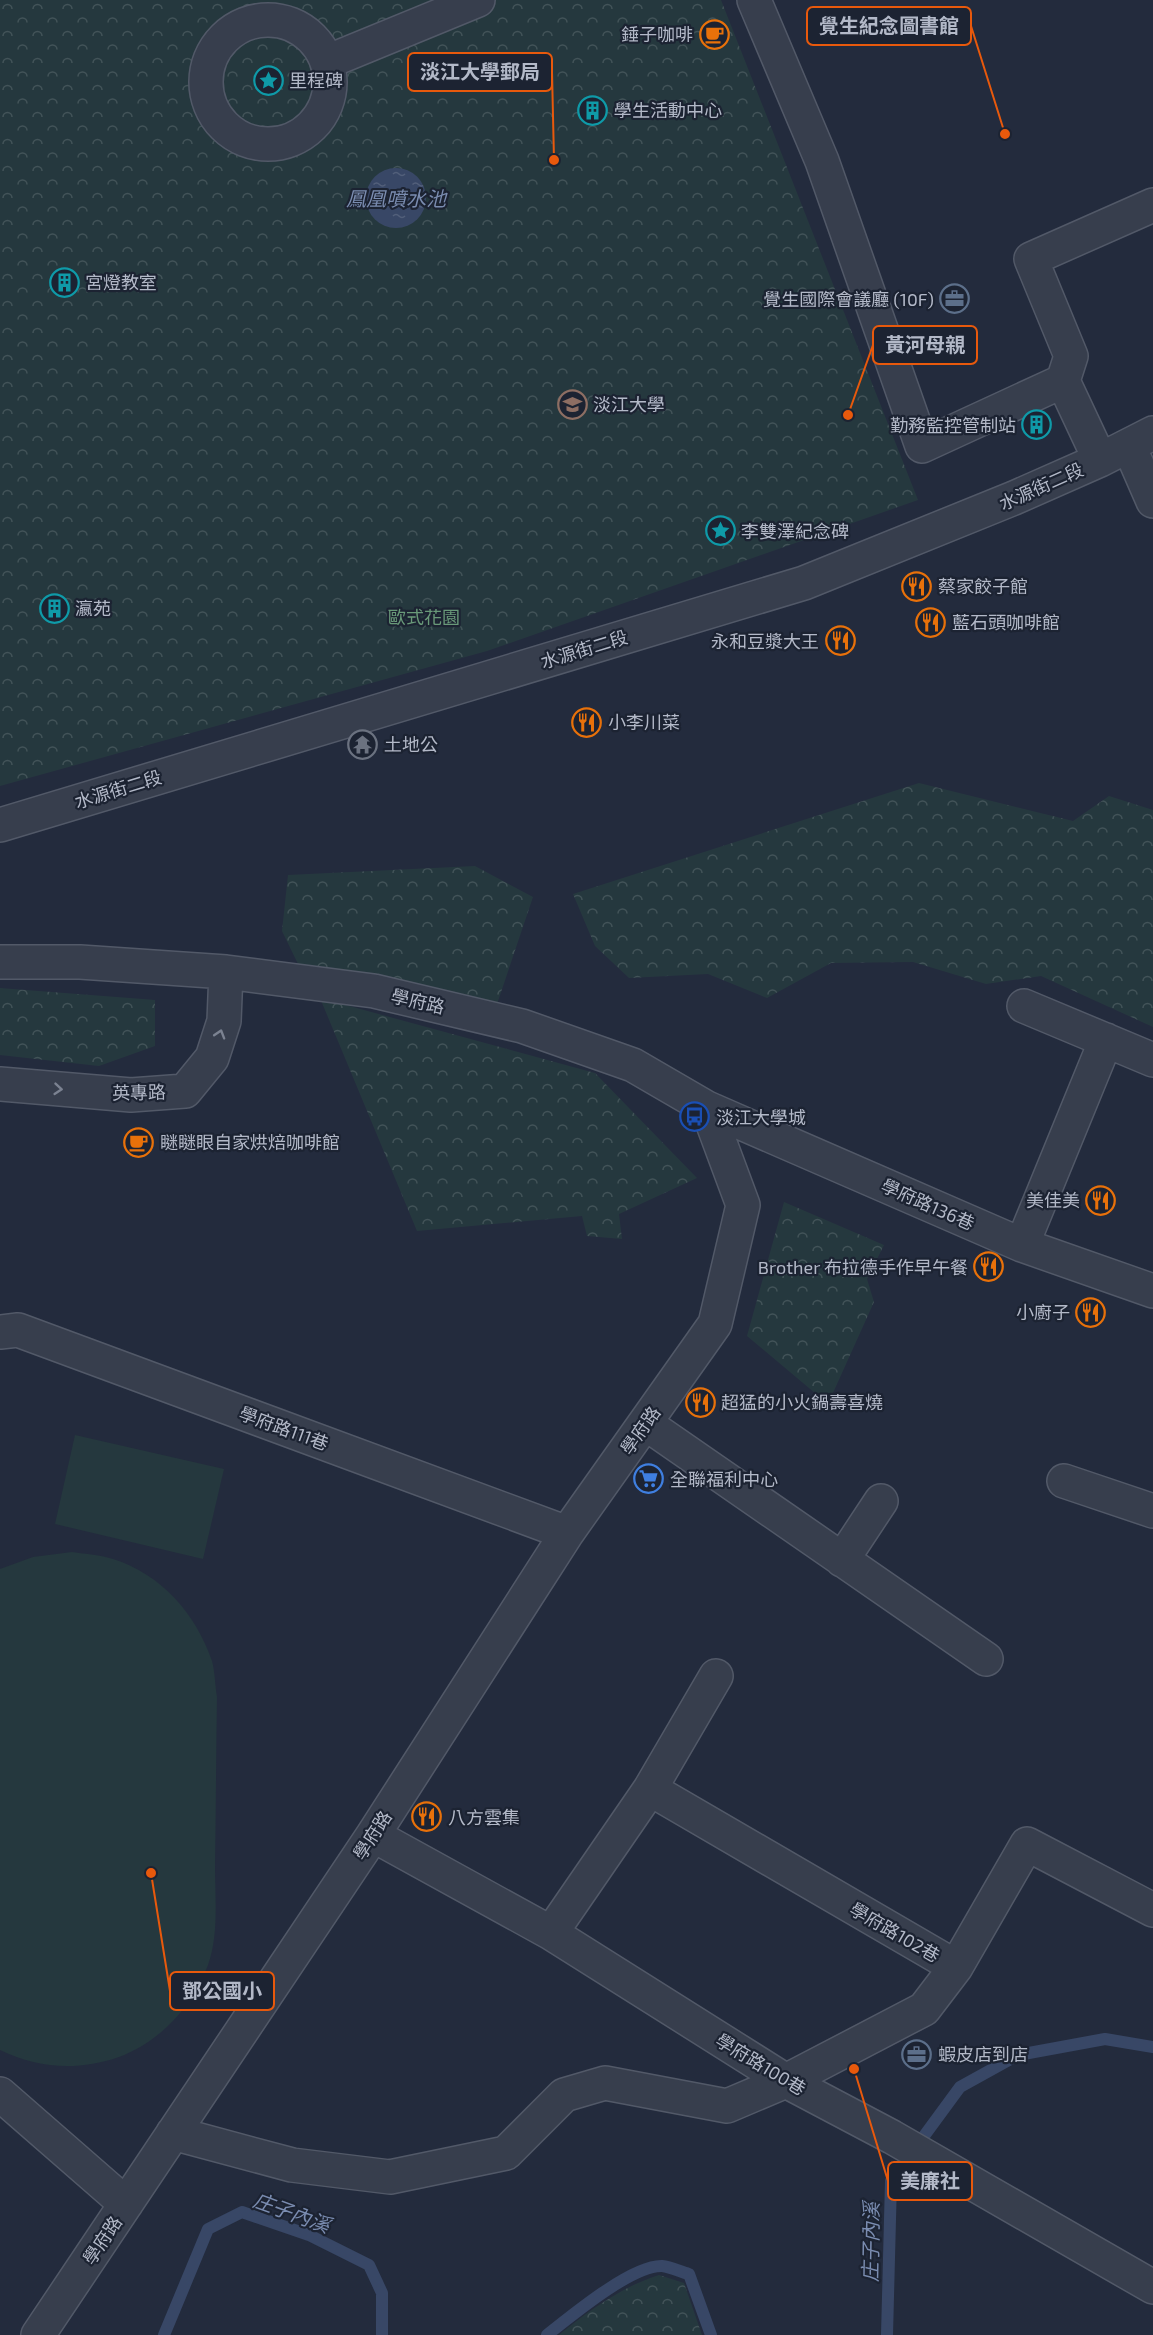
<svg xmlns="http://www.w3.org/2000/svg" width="1153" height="2335" font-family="'Exo 2','Noto Sans TC',sans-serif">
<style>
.green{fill:#25383e}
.forest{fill:url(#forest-crowns)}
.water{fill:url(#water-ripples)}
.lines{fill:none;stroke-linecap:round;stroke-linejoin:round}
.stream{stroke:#384766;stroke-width:12}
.minor-casing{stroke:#525968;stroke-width:36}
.minor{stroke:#373e4d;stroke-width:33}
.oneway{stroke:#7b8291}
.labels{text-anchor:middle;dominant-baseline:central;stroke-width:4.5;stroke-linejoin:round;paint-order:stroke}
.poi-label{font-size:18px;fill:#b3b9c8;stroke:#1c2332;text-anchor:start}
.street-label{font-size:18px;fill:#b3b9c8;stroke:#1c2332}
.park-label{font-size:18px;fill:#699979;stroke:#1c2332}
.water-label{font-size:20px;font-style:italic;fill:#7a8cb0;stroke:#1c2332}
.leader{fill:none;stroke:#e8590c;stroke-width:2}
.callout-dot{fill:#e8590c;stroke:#1c2332;stroke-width:2}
.callout{fill:#1c2332;stroke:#e8590c;stroke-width:2}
.callout-label{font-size:20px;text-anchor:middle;font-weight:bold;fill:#b3b9c8}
</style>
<defs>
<pattern id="forest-crowns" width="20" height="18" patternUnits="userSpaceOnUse" patternTransform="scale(1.5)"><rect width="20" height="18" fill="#25383e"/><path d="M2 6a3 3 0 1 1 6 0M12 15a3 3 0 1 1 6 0" fill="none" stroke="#425358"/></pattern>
<pattern id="water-ripples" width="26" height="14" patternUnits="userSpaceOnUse" patternTransform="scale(1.5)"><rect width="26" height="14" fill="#384766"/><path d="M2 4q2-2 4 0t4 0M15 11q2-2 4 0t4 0" fill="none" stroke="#525f7a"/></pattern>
</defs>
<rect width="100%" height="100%" fill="#232b3d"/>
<!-- green -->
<path class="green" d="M75 1435 224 1469 203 1559 55 1524Z
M72 1552C86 1554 101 1555 113 1559 161 1574 196 1614 212 1661 215 1672 215 1685 217 1697 216 1753 216 1810 215 1866 215 1897 219 1935 208 1965 192 2007 161 2041 119 2057 78 2071 39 2069 0 2050V1569L33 1557Z"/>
<!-- forest -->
<path class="forest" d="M0 0H721L918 500 487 651 0 786Z
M919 783 1073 821 1109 796 1153 810V1027L1041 976 986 984 913 962 831 963 767 998 708 974 629 978 595 946 573 894Z
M475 866 533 897 495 1010 299 966 282 931 288 875Z
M0 988 155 1000V1046L99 1066 0 1055Z
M320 998 595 1073 697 1178 619 1214 622 1239 587 1236 582 1216 417 1231Z
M784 1202 884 1245 867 1279 874 1302 828 1404 747 1336Z
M659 2275 684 2283 702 2335H559C590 2310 621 2287 659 2275Z"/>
<!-- water -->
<path class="water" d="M366 198a30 30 0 1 1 60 0a30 30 0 1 1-60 0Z"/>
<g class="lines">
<!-- stream -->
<path class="stream" d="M164 2335 208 2229 242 2212 309 2235 369 2265 382 2293V2335
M547 2335C571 2316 632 2265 662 2266 671 2267 681 2272 689 2274L711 2335
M887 2335 891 2181 960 2087 1018 2055 1105 2039 1153 2047"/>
<defs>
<path id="minor" d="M754 0 822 161 922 446 1063 381
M206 82a62 62 0 1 1 124 0a62 62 0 1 1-124 0Z
M327 62 478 0
M1129 446 1153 501
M1100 460 1063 381 1071 356 1031 259 1153 205
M0 825 804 583 1014 498 1100 460 1153 433
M0 962H80L226 972 374 991 522 1026 633 1065 707 1108 743 1205 715 1324 567 1533 373 1835 38 2335
M1024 1006 1153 1060
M0 1084 131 1095 185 1091 212 1058 224 1021 226 972
M707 1108 1022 1245 1153 1291
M1022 1245 1106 1040
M0 1332 18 1330 567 1533
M645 1423 986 1659
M1064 1481 1153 1511
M842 1560 881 1501
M650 1789 956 1967
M373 1835 551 1933 786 2081 892 2137 1153 2287
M551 1933 650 1789 716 1676
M0 2094 126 2204
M173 2133 292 2165 390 2177 506 2153 564 2095 605 2083 727 2106 786 2081 924 2009 956 1967 1027 1844 1153 1910"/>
</defs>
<!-- minor casing -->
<use href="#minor" class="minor-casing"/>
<!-- minor -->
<use href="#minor" class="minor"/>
</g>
<!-- one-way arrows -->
<defs><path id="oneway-chevron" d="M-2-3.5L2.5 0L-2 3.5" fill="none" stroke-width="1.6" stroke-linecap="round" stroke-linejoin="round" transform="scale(1.5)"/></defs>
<g class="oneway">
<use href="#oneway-chevron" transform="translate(220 1034) rotate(-73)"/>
<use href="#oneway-chevron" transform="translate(58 1089) rotate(5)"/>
</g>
<!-- icons -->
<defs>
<symbol id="cafe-ring" viewBox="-11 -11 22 22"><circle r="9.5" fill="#1c2332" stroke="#e8710a" stroke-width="1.5"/><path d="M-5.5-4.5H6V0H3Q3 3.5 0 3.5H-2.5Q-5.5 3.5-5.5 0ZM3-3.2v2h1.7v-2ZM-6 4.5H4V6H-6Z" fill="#e8710a"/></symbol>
<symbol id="sight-ring" viewBox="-11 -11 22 22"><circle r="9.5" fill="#1c2332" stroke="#0f9aa8" stroke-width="1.5"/><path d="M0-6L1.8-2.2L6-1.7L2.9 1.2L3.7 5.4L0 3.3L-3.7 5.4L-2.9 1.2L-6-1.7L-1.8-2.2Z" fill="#0f9aa8"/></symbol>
<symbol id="building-ring" viewBox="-11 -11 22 22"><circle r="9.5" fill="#1c2332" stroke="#0f9aa8" stroke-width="1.5"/><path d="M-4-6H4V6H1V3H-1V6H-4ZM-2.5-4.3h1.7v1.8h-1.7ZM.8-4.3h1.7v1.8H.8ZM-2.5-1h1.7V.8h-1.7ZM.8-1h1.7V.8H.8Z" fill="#0f9aa8"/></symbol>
<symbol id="office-ring" viewBox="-11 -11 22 22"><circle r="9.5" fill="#1c2332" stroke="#5c6f8a" stroke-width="1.5"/><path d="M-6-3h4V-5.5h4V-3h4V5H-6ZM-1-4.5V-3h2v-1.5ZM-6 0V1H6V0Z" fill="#5c6f8a"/></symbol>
<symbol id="university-ring" viewBox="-11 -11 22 22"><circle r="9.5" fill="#1c2332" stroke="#8d6e63" stroke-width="1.5"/><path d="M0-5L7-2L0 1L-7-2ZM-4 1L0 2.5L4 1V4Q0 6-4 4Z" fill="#8d6e63"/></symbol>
<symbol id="restaurant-ring" viewBox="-11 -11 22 22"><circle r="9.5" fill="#1c2332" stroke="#e8710a" stroke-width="1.5"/><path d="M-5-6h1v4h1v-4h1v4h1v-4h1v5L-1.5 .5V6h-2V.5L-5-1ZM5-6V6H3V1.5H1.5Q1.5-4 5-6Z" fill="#e8710a"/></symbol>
<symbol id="temple-ring" viewBox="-11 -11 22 22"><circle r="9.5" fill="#1c2332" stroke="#6b7280" stroke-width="1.5"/><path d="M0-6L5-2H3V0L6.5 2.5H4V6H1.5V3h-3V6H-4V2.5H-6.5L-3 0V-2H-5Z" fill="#6b7280"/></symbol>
<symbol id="bus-ring" viewBox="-11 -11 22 22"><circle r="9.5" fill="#1c2332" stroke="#1a4fb4" stroke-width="1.5"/><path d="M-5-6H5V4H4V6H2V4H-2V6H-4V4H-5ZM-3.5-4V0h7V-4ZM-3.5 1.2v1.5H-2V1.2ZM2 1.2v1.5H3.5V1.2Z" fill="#1a4fb4"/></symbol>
<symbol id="supermarket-ring" viewBox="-11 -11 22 22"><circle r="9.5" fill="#1c2332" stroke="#3f7fe0" stroke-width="1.5"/><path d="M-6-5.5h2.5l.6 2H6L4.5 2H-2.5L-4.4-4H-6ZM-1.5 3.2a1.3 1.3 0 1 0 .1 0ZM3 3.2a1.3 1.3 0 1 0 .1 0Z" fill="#3f7fe0"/></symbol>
</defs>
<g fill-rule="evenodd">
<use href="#cafe-ring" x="698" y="18" width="33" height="33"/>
<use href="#sight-ring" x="252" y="64" width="33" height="33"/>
<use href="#building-ring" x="576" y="94" width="33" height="33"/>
<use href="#building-ring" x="48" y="266" width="33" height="33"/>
<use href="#office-ring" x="938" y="282" width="33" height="33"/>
<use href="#university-ring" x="556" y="388" width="33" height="33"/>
<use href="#building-ring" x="1020" y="408" width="33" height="33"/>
<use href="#sight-ring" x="704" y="514" width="33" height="33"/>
<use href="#restaurant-ring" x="900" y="570" width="33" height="33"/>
<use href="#building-ring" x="38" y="592" width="33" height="33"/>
<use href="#restaurant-ring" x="914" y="606" width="33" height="33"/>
<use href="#restaurant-ring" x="824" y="624" width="33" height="33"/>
<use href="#restaurant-ring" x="570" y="706" width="33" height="33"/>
<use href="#temple-ring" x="346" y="728" width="33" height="33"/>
<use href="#bus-ring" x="678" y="1100" width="33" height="33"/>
<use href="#cafe-ring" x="122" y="1126" width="33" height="33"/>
<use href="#restaurant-ring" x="1084" y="1184" width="33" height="33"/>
<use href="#restaurant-ring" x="972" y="1250" width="33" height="33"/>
<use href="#restaurant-ring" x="1074" y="1296" width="33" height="33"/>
<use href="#restaurant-ring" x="684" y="1386" width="33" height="33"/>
<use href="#supermarket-ring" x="632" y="1462" width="33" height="33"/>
<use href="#restaurant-ring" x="410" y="1800" width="33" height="33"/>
<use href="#office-ring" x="900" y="2038" width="33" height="33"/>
</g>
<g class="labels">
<!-- poi labels -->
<g class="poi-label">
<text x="693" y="34" text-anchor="end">錘子咖啡</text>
<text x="289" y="80">里程碑</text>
<text x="614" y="110">學生活動中心</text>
<text x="85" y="282">宮燈教室</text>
<text x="934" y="299" text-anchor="end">覺生國際會議廳 (10F)</text>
<text x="593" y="404">淡江大學</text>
<text x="1016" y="425" text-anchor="end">勤務監控管制站</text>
<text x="741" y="531">李雙澤紀念碑</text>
<text x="938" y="586">蔡家餃子館</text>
<text x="75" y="608">瀛苑</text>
<text x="952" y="622">藍石頭咖啡館</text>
<text x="819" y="641" text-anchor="end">永和豆漿大王</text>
<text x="608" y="722">小李川菜</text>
<text x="384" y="744">土地公</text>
<text x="716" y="1117">淡江大學城</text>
<text x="160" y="1142">瞇瞇眼自家烘焙咖啡館</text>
<text x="1080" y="1200" text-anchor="end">美佳美</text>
<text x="968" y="1267" text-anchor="end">Brother 布拉德手作早午餐</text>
<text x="1070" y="1312" text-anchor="end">小廚子</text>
<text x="721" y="1402">超猛的小火鍋壽喜燒</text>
<text x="670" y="1479">全聯福利中心</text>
<text x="448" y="1817">八方雲集</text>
<text x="938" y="2054">蝦皮店到店</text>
</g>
<!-- street labels -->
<g class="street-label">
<text transform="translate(1041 486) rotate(-24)">水源街二段</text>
<text transform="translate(584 649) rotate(-17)">水源街二段</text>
<text transform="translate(118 789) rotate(-17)">水源街二段</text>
<text transform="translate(418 1001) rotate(13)">學府路</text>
<text transform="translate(139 1092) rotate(-1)">英專路</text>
<text transform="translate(928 1204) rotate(24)">學府路136巷</text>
<text transform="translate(284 1428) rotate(20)">學府路111巷</text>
<text transform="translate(640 1430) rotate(-55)">學府路</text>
<text transform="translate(372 1835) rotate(-57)">學府路</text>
<text transform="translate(895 1932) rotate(30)">學府路102巷</text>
<text transform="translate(761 2064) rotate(31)">學府路100巷</text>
<text transform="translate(102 2240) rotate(-56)">學府路</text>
</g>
<!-- park labels -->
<g class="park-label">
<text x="424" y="617">歐式花園</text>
</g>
<!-- water labels -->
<g class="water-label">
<text x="396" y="198">鳳凰噴水池</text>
<text transform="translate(292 2212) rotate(20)">庄子內溪</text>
<text transform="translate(870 2242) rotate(-89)">庄子內溪</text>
</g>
</g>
<!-- callouts -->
<path class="leader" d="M1005 134L971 26M554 160L552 72M848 415L873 345M151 1873L170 1991M854 2069L888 2181"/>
<g class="callout-dot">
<circle cx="1005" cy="134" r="6"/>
<circle cx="554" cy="160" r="6"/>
<circle cx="848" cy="415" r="6"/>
<circle cx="151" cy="1873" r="6"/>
<circle cx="854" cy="2069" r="6"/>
</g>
<g class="callout">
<rect x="807" y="7" width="164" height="38" rx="6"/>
<rect x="408" y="53" width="144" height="38" rx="6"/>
<rect x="873" y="326" width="104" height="38" rx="6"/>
<rect x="170" y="1972" width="104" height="38" rx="6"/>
<rect x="888" y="2162" width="84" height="38" rx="6"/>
</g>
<g class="callout-label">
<text x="889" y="33">覺生紀念圖書館</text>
<text x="480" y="79">淡江大學郵局</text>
<text x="925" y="352">黃河母親</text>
<text x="222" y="1998">鄧公國小</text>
<text x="930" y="2188">美廉社</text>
</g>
</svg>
